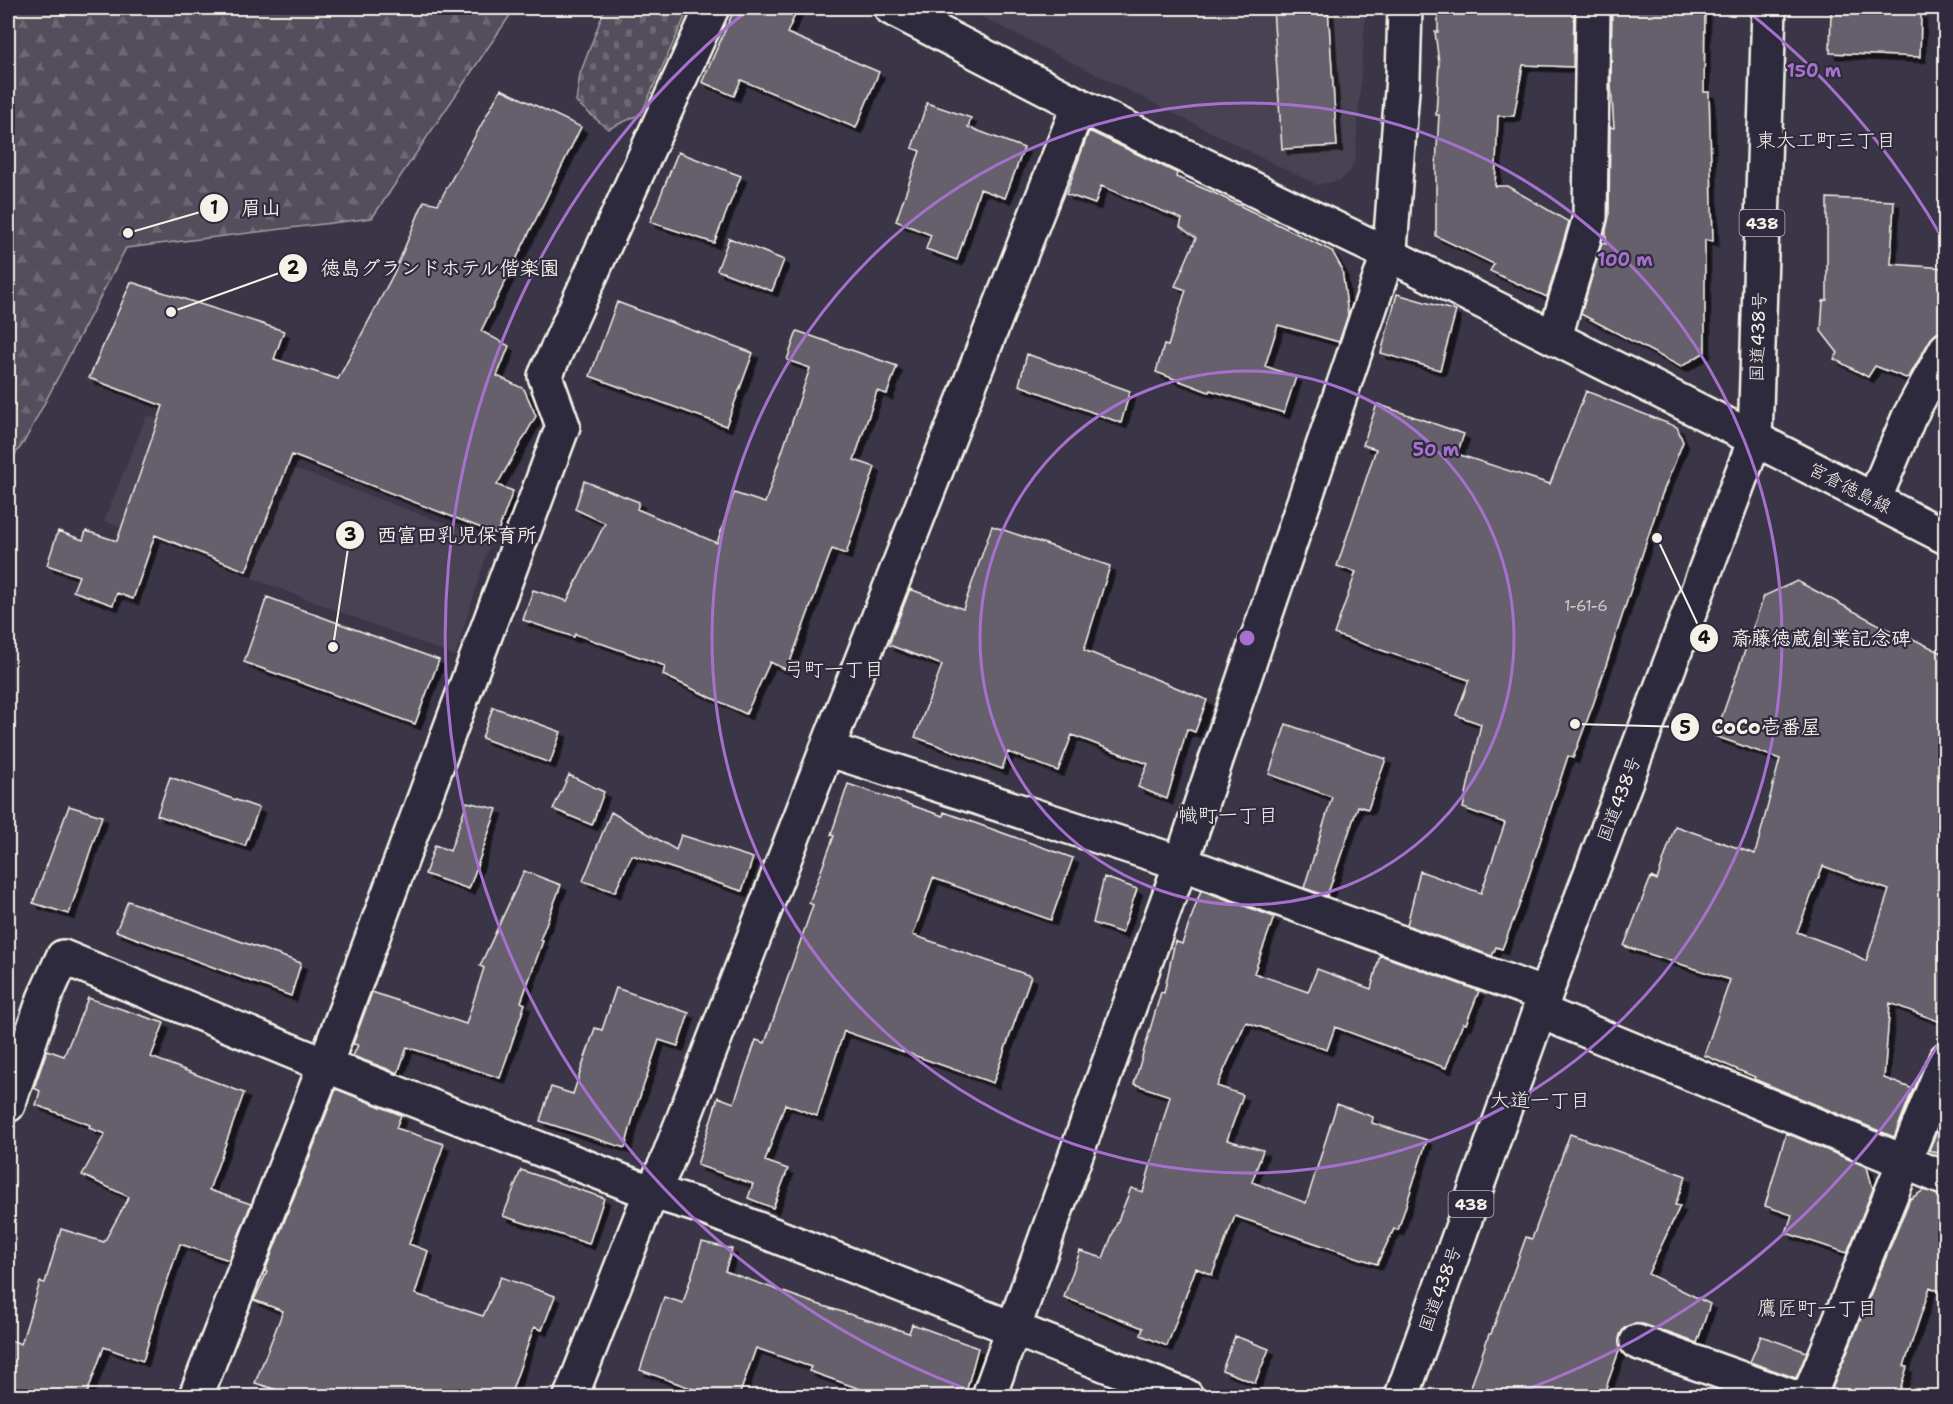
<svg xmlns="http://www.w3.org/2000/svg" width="1953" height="1404" font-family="'Shantell Sans','Klee One',sans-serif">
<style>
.built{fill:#484352}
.forest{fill:url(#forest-firs);stroke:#a4a0a2;stroke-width:1.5}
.cemetery{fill:url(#cemetery-stones);stroke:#a4a0a2;stroke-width:1.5}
.building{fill:#65616c;stroke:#f4f1e8;stroke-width:1.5;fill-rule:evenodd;filter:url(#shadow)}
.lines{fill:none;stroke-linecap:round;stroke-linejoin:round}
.minor-casing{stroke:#f4f1e8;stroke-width:38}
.major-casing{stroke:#f4f1e8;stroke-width:38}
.highway-casing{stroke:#f4f1e8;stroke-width:38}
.minor{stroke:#2f2a3d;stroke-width:33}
.major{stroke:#2f2a3d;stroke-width:33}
.highway{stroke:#2f2a3d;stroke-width:33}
.ring{fill:none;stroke:#a571cd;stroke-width:3}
.labels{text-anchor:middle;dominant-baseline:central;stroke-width:4.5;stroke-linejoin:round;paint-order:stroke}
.number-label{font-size:15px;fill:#d0cdc9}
.shield{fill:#2f2a3d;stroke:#b9b5b5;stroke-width:1.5}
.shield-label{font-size:16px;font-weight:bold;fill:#f4f1e8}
.street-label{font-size:18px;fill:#f4f1e8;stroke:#2f2a3d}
.neighbourhood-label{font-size:20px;fill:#f4f1e8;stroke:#2f2a3d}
.centre{fill:#a571cd;stroke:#2f2a3d;stroke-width:3}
.ring-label{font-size:18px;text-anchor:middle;font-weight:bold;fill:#a571cd;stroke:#2f2a3d;stroke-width:4.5;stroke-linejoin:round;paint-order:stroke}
.leader{fill:none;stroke:#f4f1e8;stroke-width:2}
.callout-dot{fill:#f4f1e8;stroke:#2f2a3d;stroke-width:2}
.mark-label{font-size:18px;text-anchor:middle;font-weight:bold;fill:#111}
.callout-label{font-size:20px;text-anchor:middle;font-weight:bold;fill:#f4f1e8;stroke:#2f2a3d;stroke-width:4.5;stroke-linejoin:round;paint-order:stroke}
</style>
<defs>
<pattern id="forest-firs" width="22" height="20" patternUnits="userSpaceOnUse" patternTransform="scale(1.5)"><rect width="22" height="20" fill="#534e5c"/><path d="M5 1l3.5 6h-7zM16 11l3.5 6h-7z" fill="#6c6873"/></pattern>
<pattern id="cemetery-stones" width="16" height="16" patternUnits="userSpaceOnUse" patternTransform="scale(1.5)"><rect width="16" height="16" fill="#534e5c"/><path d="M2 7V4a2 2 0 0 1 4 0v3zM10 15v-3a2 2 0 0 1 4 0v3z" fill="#6c6873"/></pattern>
<filter id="shadow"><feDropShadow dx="5.5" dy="5.5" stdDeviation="0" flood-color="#0009"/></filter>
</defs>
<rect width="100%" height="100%" fill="#3b3647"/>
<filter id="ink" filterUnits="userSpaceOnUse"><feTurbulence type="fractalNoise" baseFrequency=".0167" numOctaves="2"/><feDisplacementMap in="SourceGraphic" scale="12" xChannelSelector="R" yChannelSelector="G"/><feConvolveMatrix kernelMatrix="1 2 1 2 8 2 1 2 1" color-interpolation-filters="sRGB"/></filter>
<g filter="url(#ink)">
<!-- built -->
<path class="built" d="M964 8H1366L1355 159 1350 171 1341 180 1317 185Z
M147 415 491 540 455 656 104 521Z"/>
<!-- forest -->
<path class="forest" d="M8 8H515L372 218 126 248 24 442 8 464Z"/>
<!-- cemetery -->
<path class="cemetery" d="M605 8H689L641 114 608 129 576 102 580 74Z"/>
<!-- building -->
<path class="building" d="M735 8H798L787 33 879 72 856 128 741 80 734 96 702 82Z
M1273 8H1328L1337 146 1282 149Z
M1438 8H1574L1573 67 1523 65 1514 116H1498L1495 186H1507L1569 222 1547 297 1490 271 1494 264 1436 236V164L1439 115H1436L1439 63 1435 32H1438Z
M1612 8H1705L1704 92H1709L1713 241 1705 240V352L1681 367 1581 314 1602 242 1606 244V230L1609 217 1610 127 1614 128 1611 85Z
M1831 10 1921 13 1920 57 1830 53Z
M501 89 581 127 481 331 509 346 497 376 524 389 536 416 497 485 513 491 497 534 292 455 246 571 155 535 133 599 117 593 113 605 73 591 79 576 47 565 58 531 83 540 86 531 117 541 163 406 89 378 131 282 284 331 274 359 338 379 394 273 424 201 438 204Z
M927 103 971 118 968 127 1024 148 1005 198 980 189 957 260 926 249 931 235 896 221 920 151 912 148Z
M1089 131 1177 173 1176 177 1212 192 1332 251 1342 269 1348 315 1339 342 1278 325 1265 366 1296 377 1284 413 1210 390 1209 392 1156 372 1164 345 1168 346 1186 290 1175 286 1196 238 1180 227 1182 219 1101 186 1095 204 1066 194Z
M678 152 741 176 714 243 650 222Z
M1827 198 1894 201 1891 264 1946 268V330L1937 333 1930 340 1910 375 1906 378 1875 366 1868 377 1834 359 1838 353 1821 331 1823 301 1827 300Z
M729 238 784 260 772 291 717 270Z
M1397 294 1456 311 1440 370 1381 353Z
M617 302 753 353 726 426 590 376Z
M797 331 897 366 887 394 877 391 854 460 875 467 846 554 832 549 787 670 770 662 746 714 663 675 665 666 575 634 574 637 523 620 533 590 567 601 605 523 575 509 584 481 639 502 637 509 717 543 734 493 765 503 810 368 787 360Z
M1027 354 1130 391 1121 423 1019 385Z
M1586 391 1677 427 1683 442 1661 497 1594 702 1573 758 1568 756 1519 906 1502 949 1496 947 1492 956 1407 925 1420 871 1481 893 1505 823 1463 808 1481 724 1456 715 1469 680 1334 634 1356 572 1337 566 1376 449 1363 445 1377 404 1464 434 1457 454 1550 484Z
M992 526 1110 566 1084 650 1207 700 1195 732 1187 729 1167 799 1138 787 1148 764 1072 735 1058 771 1008 752 1002 769 915 737 942 665 889 645 893 633 910 589 963 609Z
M1797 581 1904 638 1905 635 1946 655V1024L1890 1003 1884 1078 1913 1089 1894 1137 1754 1079 1755 1077 1704 1055 1730 980 1624 946 1651 877 1657 880 1675 826 1755 854 1780 759 1715 736 1764 596ZM1823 866 1889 890 1866 961 1848 951 1797 932Z
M267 597 439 660 415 724 244 662Z
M493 707 561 732 550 763 482 738Z
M1286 724 1386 759 1368 809 1358 806 1327 896 1304 888 1332 797 1269 774Z
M569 775 604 792 592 825 553 809Z
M170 777 259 808 245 846 157 815Z
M848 784 943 816 944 812 1073 858 1051 920 933 878 913 935 1031 976 993 1083 844 1031 817 1116 785 1104 765 1161 788 1169 773 1208 748 1198 753 1184 697 1165 718 1097 734 1103 756 1040 765 1043 813 905 809 903 834 836 831 835Z
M467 802 497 809 469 889 425 874 435 845 450 851Z
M69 806 102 816 69 914 33 903Z
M611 812 676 850 681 835 753 858 742 891 632 855 615 892 583 881Z
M524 871 561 885 540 940 543 941 521 1002 525 1004 500 1078 407 1047 398 1073 353 1056 358 1045 353 1044 372 992 466 1024 484 968 480 966Z
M1104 877 1137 889 1122 933 1093 923Z
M1201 890 1274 917 1254 973 1308 992 1317 969 1371 989 1380 955 1479 991 1466 1024 1463 1023 1446 1068 1335 1027 1327 1050 1246 1022 1217 1086 1243 1095 1227 1140 1263 1150 1252 1182 1306 1203 1337 1104 1373 1117 1372 1123 1427 1140 1398 1230 1394 1229 1377 1264 1235 1216 1212 1275 1196 1268 1167 1346 1141 1335 1143 1328 1064 1297 1080 1251 1103 1258 1131 1188 1143 1192 1170 1096 1134 1084 1161 992 1164 993 1175 941 1182 944Z
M128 901 301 963 291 996 116 931Z
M616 988 689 1013 678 1046 659 1040 634 1114 625 1148 540 1121 551 1087 573 1094 595 1028 602 1030Z
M88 998 164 1023 151 1057 244 1093 209 1190 251 1204 229 1260 180 1244 160 1302 143 1361 104 1347 86 1396H8V1339L21 1344 40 1282 45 1283 61 1229 104 1242 129 1197 82 1175 105 1134 89 1128 90 1125 36 1105 40 1091 34 1088 47 1050 64 1056Z
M336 1089 401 1115 396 1128 444 1144 409 1244 428 1251 415 1294 483 1316 501 1277 555 1296 542 1330 534 1327 510 1396H297L255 1383 283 1311 254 1300 267 1272 265 1271Z
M1946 1110V1156L1929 1150Z
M1786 1133 1867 1167 1873 1189 1847 1253 1786 1233 1792 1215 1765 1206Z
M1570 1134 1686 1176 1675 1205 1680 1206 1648 1274 1710 1304 1697 1343 1643 1324H1633L1624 1328 1620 1335V1348L1603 1396H1468L1489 1334H1491L1526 1237 1532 1239Z
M521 1170 604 1198 589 1244 503 1216Z
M1924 1190 1946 1197V1294L1930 1287 1904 1366 1907 1367 1898 1396H1829L1910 1199Z
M702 1242 732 1249 725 1271 814 1303 909 1333 912 1324 978 1348 965 1396H880L809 1371 811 1367 756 1348 739 1396H713L640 1370 664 1297 683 1303Z
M1235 1336 1269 1349 1255 1383 1222 1370Z
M1761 1336 1807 1352 1796 1378 1750 1362Z"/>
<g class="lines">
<defs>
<path id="minor" d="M891 8 1079 105 1388 254 1755 439
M1555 337 1590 217 1593 8
M1874 500 1909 417 1946 349
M827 749 1181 863 1545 995
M1539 1011 1946 1179
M8 1105 44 999 63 957 325 1065 637 1187 699 1206 1186 1396
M1637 1342 1790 1396
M196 1396 325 1065 563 426 545 376 712 8
M571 1396 643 1212 666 1164 827 749 1079 105
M989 1396 1181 863 1390 249 1403 77 1405 8
M1809 1396 1946 1059"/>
<path id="major" d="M1755 439 1946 537"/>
<path id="highway" d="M1402 1396 1545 995 1755 439 1769 8"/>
</defs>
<!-- minor casing -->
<use href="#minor" class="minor-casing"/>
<!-- major casing -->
<use href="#major" class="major-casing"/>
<!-- highway casing -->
<use href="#highway" class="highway-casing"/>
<!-- minor -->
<use href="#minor" class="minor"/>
<!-- major -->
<use href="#major" class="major"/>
<!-- highway -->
<use href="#highway" class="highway"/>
</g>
</g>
<!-- distance rings -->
<g class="ring">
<circle cx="1247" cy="638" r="267"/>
<circle cx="1247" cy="638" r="535"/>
<path d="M1945 1033A802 802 0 0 1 1508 1396M986 1396A802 802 0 0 1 748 10M1746 10A802 802 0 0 1 1945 243"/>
</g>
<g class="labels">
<!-- number labels -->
<g class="number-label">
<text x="1586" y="606">1-61-6</text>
</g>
<!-- shield labels -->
<g class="shield">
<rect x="1739.5" y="210" width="45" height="26" rx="4.5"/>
<rect x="1448.5" y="1191" width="45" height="26" rx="4.5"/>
</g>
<g class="shield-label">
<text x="1762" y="223">438</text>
<text x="1471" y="1204">438</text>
</g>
<!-- street labels -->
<g class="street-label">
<text transform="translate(1758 337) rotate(-88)">国道438号</text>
<text transform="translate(1850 488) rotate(27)">宮倉徳島線</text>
<text transform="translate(1619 799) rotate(-69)">国道438号</text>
<text transform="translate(1440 1289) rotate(-70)">国道438号</text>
</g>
<!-- neighbourhood labels -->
<g class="neighbourhood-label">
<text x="1826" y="140">東大工町三丁目</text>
<text x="834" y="669">弓町一丁目</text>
<text x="1228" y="815">幟町一丁目</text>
<text x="1540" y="1100">大道一丁目</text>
<text x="1817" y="1308">鷹匠町一丁目</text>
</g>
</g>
<circle cx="1247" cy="638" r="9" class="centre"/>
<g class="ring-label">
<text x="1814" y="77">150 m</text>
<text x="1625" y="266">100 m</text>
<text x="1436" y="456">50 m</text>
</g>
<!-- callouts -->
<path class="leader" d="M128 233L214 208M171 312L293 268M333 647L350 535M1657 538L1704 638M1575 724L1685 727"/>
<g class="callout-dot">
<circle cx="128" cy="233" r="6"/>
<circle cx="171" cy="312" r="6"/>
<circle cx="333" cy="647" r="6"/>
<circle cx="1657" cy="538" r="6"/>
<circle cx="1575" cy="724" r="6"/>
<circle cx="214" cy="208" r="15"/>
<circle cx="293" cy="268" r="15"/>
<circle cx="350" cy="535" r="15"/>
<circle cx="1704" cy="638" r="15"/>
<circle cx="1685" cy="727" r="15"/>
</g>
<g class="mark-label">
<text x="214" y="214">1</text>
<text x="293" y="274">2</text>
<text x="350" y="541">3</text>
<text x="1704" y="644">4</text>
<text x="1685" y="734">5</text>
</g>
<g class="callout-label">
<text x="261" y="215">眉山</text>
<text x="440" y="275">徳島グランドホテル偕楽園</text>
<text x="457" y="542">西富田乳児保育所</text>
<text x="1821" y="645">斎藤徳蔵創業記念碑</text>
<text x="1766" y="734">CoCo壱番屋</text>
</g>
<!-- margin -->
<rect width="1953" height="1404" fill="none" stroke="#2f2a3d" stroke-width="30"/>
<rect x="15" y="15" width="1923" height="1374" fill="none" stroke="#f4f1e8" stroke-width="2" filter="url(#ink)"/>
</svg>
